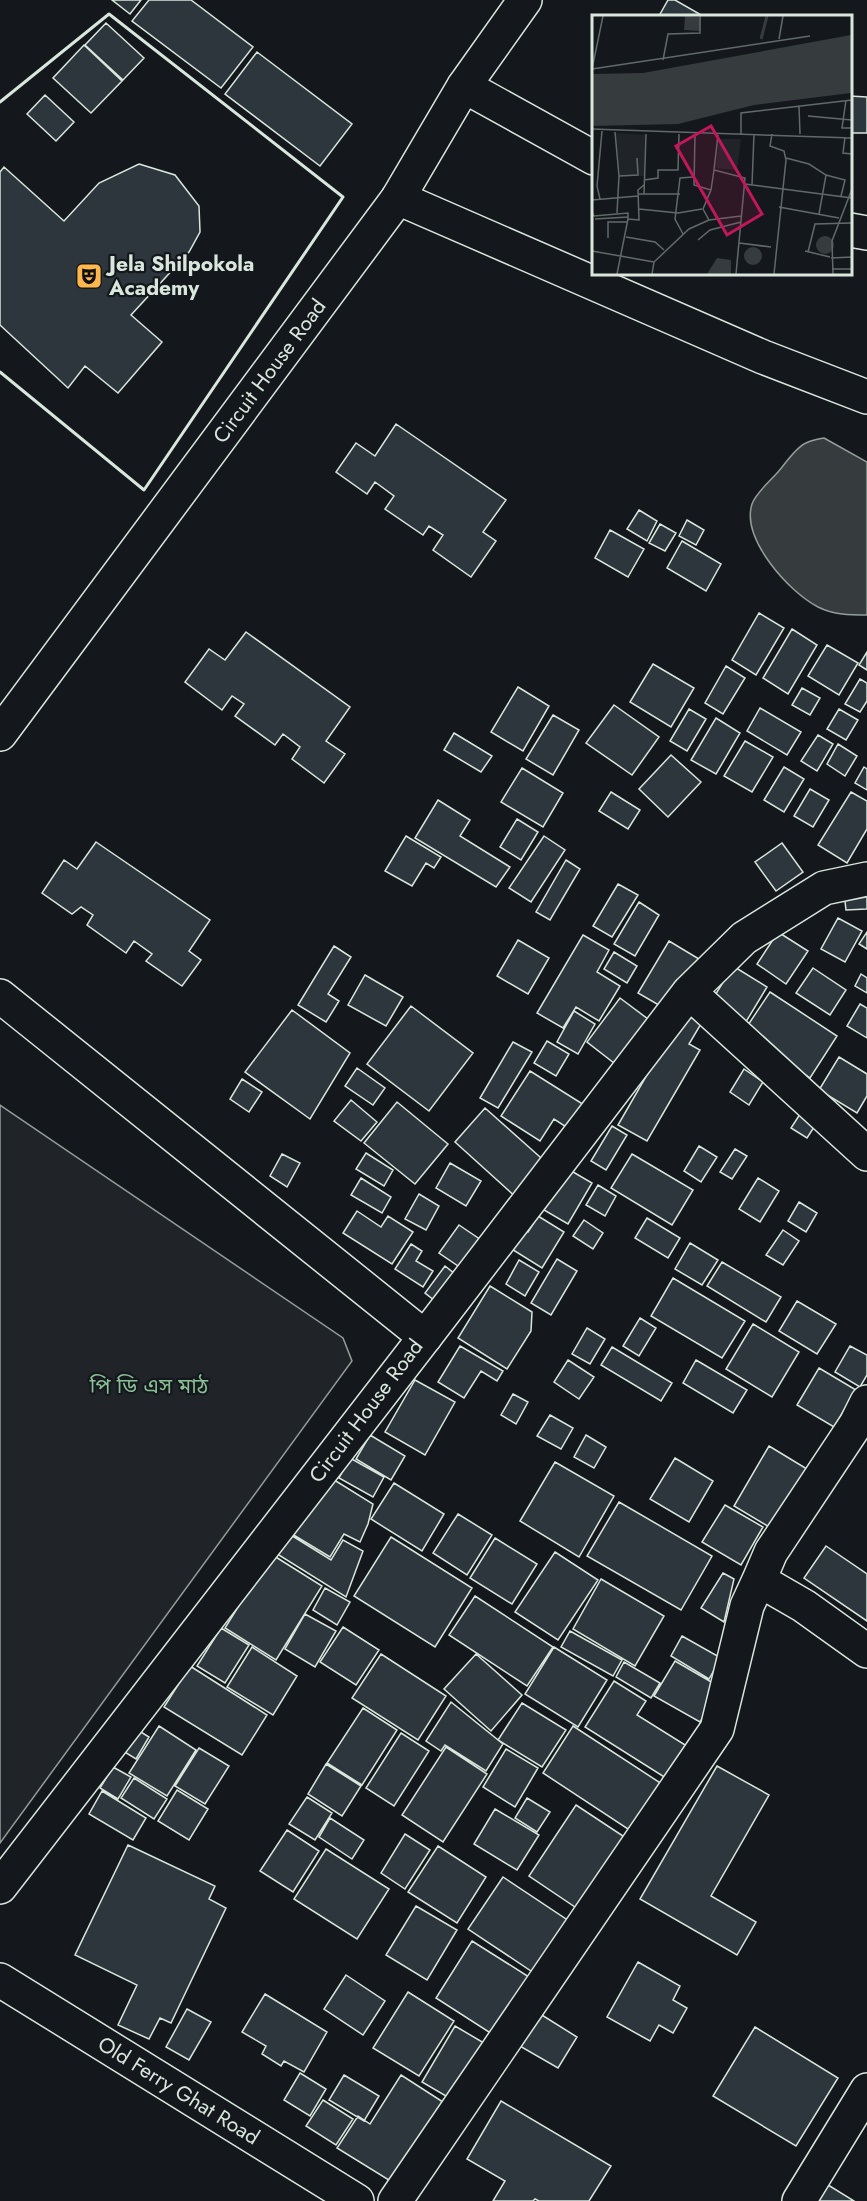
<svg xmlns="http://www.w3.org/2000/svg" width="867" height="2201" font-family="Jost,'Noto Sans Bengali',sans-serif">
<style>
.green{fill:#202428;stroke:#939e99;stroke-width:1.5}
.water{fill:#363b3e;stroke:#939e99;stroke-width:1.5}
.building{fill:#2c363c;stroke:#d8e6dc;stroke-width:1.5}
.lines{fill:none;stroke-linecap:round;stroke-linejoin:round}
.minor-casing{stroke:#d8e6dc;stroke-width:36}
.tertiary-casing{stroke:#d8e6dc;stroke-width:36}
.minor{stroke:#14181c;stroke-width:33}
.tertiary{stroke:#14181c;stroke-width:33}
.wall{stroke:#d8e6dc;stroke-width:3}
.labels{text-anchor:middle;dominant-baseline:central;stroke-width:4.5;stroke-linejoin:round;paint-order:stroke}
.poi-label{font-size:21px;font-weight:bold;fill:#d8e6dc;stroke:#14181c;text-anchor:start}
.street-label{font-size:21px;fill:#d8e6dc;stroke:#14181c}
.park-label{font-size:21px;fill:#8ac095;stroke:#14181c}
.inset-river{fill:none;stroke:#363b3e;stroke-width:3}
.inset-road{fill:none;stroke:#626a69;stroke-width:1.5}
.view{fill:#c2185b;fill-opacity:0.15;stroke:#c2185b;stroke-width:3}
.inset-edge{fill:none;stroke:#d8e6dc;stroke-width:3}
</style>
<rect width="100%" height="100%" fill="#14181c"/>
<!-- green -->
<path class="green" d="M0 1105 343 1338 352 1361 0 1843Z"/>
<!-- water -->
<path class="water" d="M824 438 867 462V615C850 615 834 615 818 607 789 592 741 539 752 504 755 494 770 481 778 472 785 464 796 447 806 443 812 440 818 439 824 438Z"/>
<!-- building -->
<path class="building" d="M112 0H141L130 14Z
M149 0H191L253 47 221 88 132 21Z
M668 0H675L703 16H659Z
M106 23 144 58 123 80 85 45Z
M84 45 122 81 91 113 53 78Z
M257 52 352 124 320 166 225 94Z
M45 95 74 122 56 141 27 114Z
M850 96 867 97V133H850Z
M139 164 175 175 199 206 200 232 189 252 131 315 162 342 118 393 85 366 68 388 0 325V172L4 167 64 221 99 183Z
M396 424 506 500 483 532 496 541 471 577 433 550 443 535 429 526 423 535 385 509 394 496 375 482 367 494 336 472 356 443 375 456Z
M639 510 657 521 647 541 627 529Z
M687 520 704 530 696 545 679 536Z
M660 524 676 533 665 551 649 543Z
M610 530 644 549 628 577 595 558Z
M682 541 721 564 706 591 667 568Z
M759 613 784 628 756 675 732 660Z
M792 629 817 645 788 694 763 678Z
M246 632 350 707 326 741 345 754 324 783 292 759 300 747 283 734 275 745 235 716 244 704 232 696 222 710 185 682 209 649 225 660Z
M827 645 858 663 839 695 808 676Z
M867 652V670L859 665Z
M653 664 694 688 671 727 630 702Z
M726 666 745 678 723 714 705 703Z
M860 679 867 683V701L860 712 845 704Z
M518 687 549 706 523 751 491 732Z
M802 688 820 698 810 715 792 705Z
M614 705 659 737 632 775 586 743Z
M760 708 801 732 787 755 747 731Z
M689 709 706 719 687 751 670 741Z
M839 709 858 720 846 740 827 729Z
M553 715 579 730 553 775 526 759Z
M716 718 740 733 716 774 691 760Z
M454 733 492 756 481 772 444 750Z
M818 735 833 744 817 771 801 761Z
M745 741 773 757 752 792 724 776Z
M838 744 857 756 845 776 827 764Z
M671 755 701 782 668 817 639 789Z
M784 767 804 779 784 812 764 800Z
M864 767 867 769V790L855 783Z
M522 768 563 793 543 827 501 802Z
M810 789 829 800 813 827 794 816Z
M611 792 640 810 628 829 599 811Z
M851 792 867 801V829L847 863 818 845Z
M438 800 470 820 460 836 510 867 496 887 415 838Z
M517 819 538 832 521 860 500 847Z
M406 836 441 857 434 868 426 863 412 886 385 871Z
M544 836 565 850 531 902 509 888Z
M96 842 210 920 189 951 201 960 182 986 146 961 152 954 134 941 126 953 87 925 93 915 81 907 72 914 42 893 64 860 77 869Z
M782 843 803 872 776 891 755 862Z
M566 860 580 869 550 920 536 912Z
M618 884 638 895 612 937 593 926Z
M867 889V909L846 910 844 892Z
M639 902 659 915 635 956 614 944Z
M838 918 862 931 845 962 821 949Z
M778 932 808 951 786 984 757 964Z
M867 932V949L859 944Z
M583 935 609 950 597 972 620 986 599 1021 576 1007 563 1028 537 1013Z
M518 940 549 958 528 994 497 976Z
M669 941 699 959 669 1011 638 993Z
M334 946 351 957 328 994 339 1001 326 1022 298 1005Z
M614 952 637 966 627 983 604 969Z
M733 966 767 987 744 1025 709 1005Z
M813 968 846 990 830 1015 796 993Z
M861 974 867 978V993L855 986Z
M365 975 403 997 386 1026 348 1005Z
M770 992 837 1036 810 1078 742 1034Z
M620 998 656 1025 623 1070 587 1042Z
M689 1002 708 1012 689 1044 700 1050 647 1141 618 1125Z
M860 1004 867 1008V1038L847 1026Z
M411 1006 473 1053 429 1111 367 1064Z
M292 1010 350 1053 310 1119 245 1072Z
M574 1011 595 1024 578 1054 557 1042Z
M547 1041 569 1054 556 1076 534 1063Z
M513 1042 532 1052 498 1108 480 1098Z
M839 1057 867 1074V1096L857 1113 819 1090Z
M357 1068 385 1088 373 1105 345 1086Z
M744 1069 763 1082 749 1105 730 1092Z
M530 1071 589 1108 574 1132 554 1119 540 1141 501 1116Z
M242 1079 262 1092 249 1112 230 1099Z
M351 1100 377 1122 361 1141 334 1121Z
M397 1102 448 1144 415 1184 364 1143Z
M485 1108 549 1165 518 1199 455 1142Z
M802 1111 818 1121 807 1138 791 1128Z
M612 1126 627 1135 606 1170 591 1161Z
M699 1146 717 1157 701 1182 684 1171Z
M735 1149 747 1156 732 1179 720 1172Z
M366 1153 393 1170 384 1186 356 1169Z
M282 1154 300 1163 287 1187 270 1176Z
M632 1154 693 1190 672 1225 611 1188Z
M450 1163 481 1181 466 1206 436 1188Z
M568 1169 592 1183 568 1224 544 1210Z
M361 1178 391 1197 382 1213 351 1195Z
M758 1178 779 1191 760 1222 739 1209Z
M598 1185 616 1196 605 1216 586 1205Z
M419 1194 439 1206 426 1230 405 1219Z
M799 1202 817 1213 806 1232 788 1221Z
M357 1211 381 1227 388 1216 413 1232 392 1264 343 1233Z
M538 1216 564 1232 542 1268 510 1248 522 1228 528 1232Z
M647 1218 680 1238 668 1258 635 1238Z
M584 1220 603 1233 593 1249 573 1236Z
M459 1225 484 1242 464 1270 439 1253Z
M783 1230 799 1241 783 1265 766 1255Z
M690 1243 718 1260 702 1285 675 1269Z
M411 1244 422 1251 416 1261 433 1271 423 1287 395 1269Z
M557 1259 577 1271 551 1315 531 1303Z
M519 1260 539 1272 525 1296 506 1284Z
M722 1262 781 1297 766 1322 707 1286Z
M445 1266 459 1277 439 1304 425 1293Z
M673 1278 745 1321 722 1358 651 1316Z
M490 1286 532 1312 531 1331 507 1369 458 1338Z
M797 1301 836 1324 817 1354 779 1331Z
M640 1318 656 1328 639 1356 623 1346Z
M753 1324 799 1352 772 1397 726 1369Z
M587 1328 605 1339 590 1364 572 1354Z
M460 1346 503 1371 497 1381 481 1371 464 1398 438 1382Z
M850 1346 867 1355V1375L860 1387 835 1372Z
M612 1347 672 1383 661 1401 601 1365Z
M568 1360 594 1377 579 1399 554 1382Z
M696 1360 747 1390 733 1413 683 1383Z
M819 1368 856 1390 834 1427 797 1405Z
M415 1380 455 1402 425 1455 385 1432Z
M513 1394 528 1402 516 1424 501 1415Z
M550 1415 573 1428 561 1449 537 1436Z
M370 1435 405 1456 391 1480 356 1459Z
M586 1435 606 1447 594 1468 574 1457Z
M769 1446 807 1469 771 1528 734 1506Z
M350 1458 384 1477 373 1497 339 1478Z
M675 1458 713 1481 689 1522 650 1499Z
M555 1462 614 1496 579 1557 520 1521Z
M323 1473 373 1504 368 1524 360 1542 344 1534 330 1557 287 1531Z
M394 1483 444 1514 422 1551 371 1519Z
M619 1502 712 1556 681 1610 587 1556Z
M725 1505 763 1527 741 1565 702 1542Z
M458 1514 492 1535 467 1575 433 1553Z
M286 1532 331 1560 343 1540 363 1551 346 1597 274 1552Z
M391 1537 472 1588 435 1647 354 1596Z
M495 1538 537 1564 512 1604 470 1578Z
M826 1546 867 1574V1621L804 1578Z
M555 1552 598 1580 558 1640 515 1612Z
M271 1554 322 1586 276 1660 225 1628Z
M723 1573 734 1579 724 1622 701 1608Z
M601 1579 664 1616 635 1666 573 1629Z
M325 1588 350 1602 337 1625 313 1610Z
M475 1596 553 1647 527 1686 449 1635Z
M305 1614 336 1631 315 1667 285 1649Z
M343 1627 379 1650 356 1685 320 1662Z
M221 1628 249 1645 225 1683 197 1666Z
M570 1631 622 1660 613 1676 561 1647Z
M682 1636 721 1658 709 1679 671 1656Z
M252 1647 297 1676 273 1715 227 1687Z
M554 1647 607 1680 578 1727 525 1694Z
M381 1654 446 1696 418 1740 352 1698Z
M476 1654 522 1695 491 1731 444 1689Z
M675 1661 720 1687 700 1722 654 1696Z
M624 1662 660 1683 651 1698 616 1677Z
M190 1666 267 1715 242 1755 164 1707Z
M614 1681 646 1701 637 1715 690 1748 669 1780 585 1727Z
M451 1702 503 1744 486 1771 445 1745 441 1751 426 1741Z
M522 1703 566 1730 542 1767 498 1740Z
M363 1708 397 1730 362 1785 327 1763Z
M159 1726 196 1750 167 1796 129 1773Z
M573 1726 665 1786 634 1833 543 1773Z
M136 1729 149 1737 136 1759 123 1751Z
M401 1733 429 1751 394 1806 366 1788Z
M446 1747 487 1774 443 1842 402 1815Z
M199 1748 229 1766 205 1804 175 1786Z
M506 1749 538 1768 515 1807 483 1787Z
M326 1764 361 1786 342 1816 308 1794Z
M717 1766 769 1795 711 1896 756 1922 737 1955 640 1899Z
M113 1767 131 1777 118 1799 100 1788Z
M134 1778 167 1799 154 1819 121 1798Z
M177 1790 208 1809 189 1840 158 1821Z
M102 1791 146 1818 133 1840 89 1814Z
M307 1797 332 1813 315 1840 289 1824Z
M527 1798 550 1812 537 1832 515 1818Z
M576 1805 626 1838 578 1909 529 1876Z
M495 1809 539 1835 517 1870 474 1844Z
M330 1818 364 1840 352 1859 319 1837Z
M287 1830 319 1851 293 1892 260 1871Z
M405 1834 430 1850 405 1889 381 1873Z
M128 1845 215 1886 209 1899 226 1908 171 2023 160 2018 149 2039 118 2025 137 1985 75 1955Z
M438 1846 486 1877 457 1923 408 1892Z
M326 1849 389 1889 357 1939 294 1899Z
M503 1877 569 1921 534 1973 468 1929Z
M416 1906 457 1930 427 1980 386 1955Z
M472 1941 529 1977 492 2034 436 1998Z
M638 1962 680 1986 673 2000 687 2008 673 2033 659 2025 650 2041 607 2017Z
M346 1975 385 2001 363 2035 324 2009Z
M408 1992 454 2021 419 2076 373 2048Z
M265 1994 327 2032 304 2072 284 2061 281 2066 262 2054 266 2046 242 2032Z
M187 2009 211 2022 189 2060 166 2047Z
M537 2012 577 2037 558 2068 518 2045Z
M455 2026 484 2043 451 2099 422 2082Z
M755 2027 838 2078 796 2146 713 2096Z
M300 2073 326 2089 310 2116 284 2100Z
M344 2075 379 2096 364 2121 329 2100Z
M401 2075 443 2102 392 2182 337 2148 358 2116 370 2124Z
M323 2100 353 2119 336 2145 306 2126Z
M501 2101 611 2166 589 2201H539L535 2199 533 2201H493L505 2181 467 2159Z
M820 2180 854 2201H808Z"/>
<g class="lines">
<defs>
<path id="minor" d="M464 86 594 158
M850 230 867 233
M867 879 824 888 744 938 689 992 867 1154
M425 1337 689 992
M759 1580 804 1606 867 1651
M395 2201 717 1729 747 1606 759 1580 771 1552 856 1424 867 1402
M799 2201 867 2090"/>
<g id="tertiary">
<path d="M398 198 763 357 867 397"/>
<path id="s1" d="M0 734 398 198 464 86 525 0"/>
<path d="M0 996 425 1337 0 1887"/>
<path id="s2" d="M0 1980 357 2201"/>
</g>
</defs>
<!-- minor casing -->
<use href="#minor" class="minor-casing"/>
<!-- tertiary casing -->
<use href="#tertiary" class="tertiary-casing"/>
<!-- minor -->
<use href="#minor" class="minor"/>
<!-- tertiary -->
<use href="#tertiary" class="tertiary"/>
<!-- wall -->
<path class="wall" d="M0 102 109 14 343 197 144 490 0 372"/>
</g>
<!-- icons -->
<defs>
<symbol id="theatre-square" viewBox="-11 -11 22 22"><rect x="-9" y="-9" width="18" height="18" rx="4" fill="#ffb74d" stroke="#14181c"/><path d="M-5-5.5Q0-4 5-5.5V0Q5 5 0 6Q-5 5-5 0ZM-3.3-2.5H-1v1.5H-3.3ZM1-2.5H3.3v1.5H1ZM-2.8 1Q0 5.5 2.8 1Z" fill="#111"/></symbol>
</defs>
<g fill-rule="evenodd">
<use href="#theatre-square" x="74" y="261" width="30" height="30"/>
</g>
<g class="labels">
<!-- poi labels -->
<g class="poi-label">
<text x="109" y="264">Jela Shilpokola<tspan x="109" dy="24">Academy</tspan></text>
</g>
<!-- street labels -->
<g class="street-label">
<text stroke="none"><textPath href="#s1" startOffset="452">Circuit House Road</textPath></text>
<text transform="translate(366 1411) rotate(-53)">Circuit House Road</text>
<text stroke="none"><textPath href="#s2" startOffset="210">Old Ferry Ghat Road</textPath></text>
</g>
<!-- park labels -->
<g class="park-label">
<text x="149" y="1386">পি ডি এস মাঠ</text>
</g>
</g>
<!-- overview -->
<g transform="translate(592 15)">
<rect width="260" height="260" fill="#14181c"/>
<path d="M24 118 53 120 52 161H28ZM127 124H149L145 155 124 153Z" fill="#202428"/>
<path d="M93 1 109 2 108 16 92 15ZM259 20V78L162 90 86 109 0 111V59L51 58ZM224 230a9 9 0 1 1 18 0a9 9 0 1 1-18 0ZM152 241a9 9 0 1 1 18 0a9 9 0 1 1-18 0ZM125 243 139 245V259H115Z" fill="#363b3e"/>
<path class="inset-river" d="M169 24 175 1"/>
<path class="inset-road" d="M187 24 191 1M71 45 76 19 108 18V1M0 54 218 21M0 54 11 1M254 85 250 113H260M207 91 208 119M216 101 260 105M0 114 260 123M23 117 27 161 25 198M103 119 102 170 119 175 111 194 117 205M149 119V98L260 85M180 119 178 131 192 136 194 145 182 259M126 120 122 155 153 163 144 259M253 122 251 138 260 139M194 143 217 149 234 160 227 199M234 160 253 165 249 181M27 161 46 160 45 143M52 165 66 163V155H86L87 119M153 169 260 183M160 170 162 119M119 175 122 155M46 179H88M52 179 54 119M8 184 5 171 10 116M0 185 46 181M187 192 247 203M47 194 86 198 110 194M0 197 2 201 36 198V204L47 205 46 175 52 170M3 204 36 202M91 219 83 204 88 163 101 162M34 222 63 227 72 235M16 223V207H35M106 225 118 215 149 207M147 228 179 232M0 236 62 247M213 236 238 242M216 237 223 209 260 208M239 243 260 242M240 254H260M25 259 36 204M60 259 62 247 97 214 117 205 149 201M241 259 240 226 260 174"/>
<path class="view" d="M119 111 170 199 135 220 84 131Z"/>
<rect width="260" height="260" class="inset-edge"/>
</g>
</svg>
